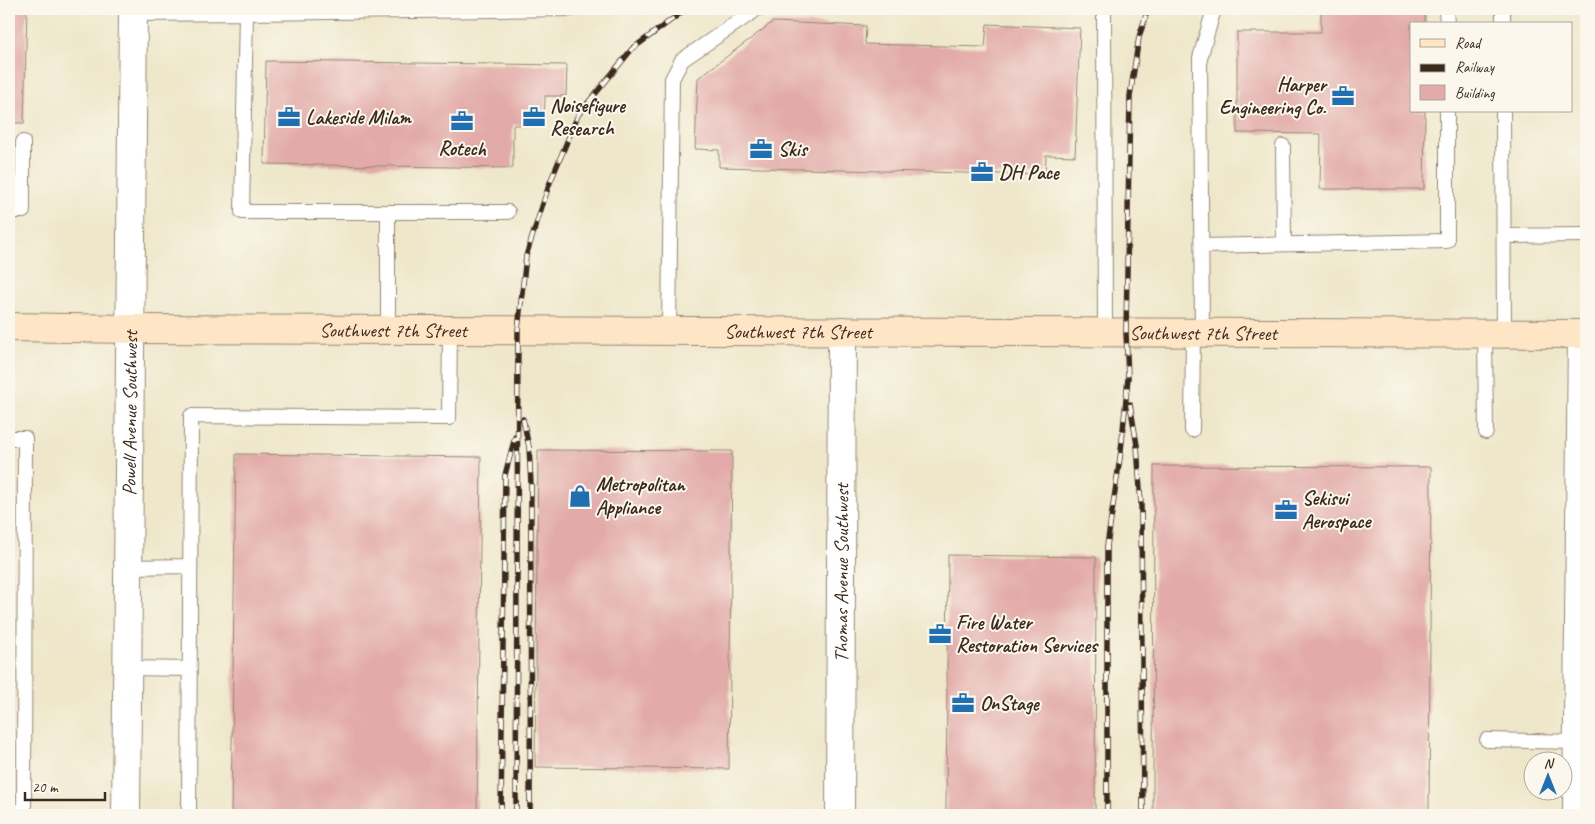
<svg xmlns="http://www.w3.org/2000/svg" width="1595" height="824" font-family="Caveat,sans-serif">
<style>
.building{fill:#e2aaa8}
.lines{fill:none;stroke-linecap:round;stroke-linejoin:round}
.lane-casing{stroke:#948874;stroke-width:16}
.street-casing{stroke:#948874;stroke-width:30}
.secondary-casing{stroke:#948874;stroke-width:30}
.lane{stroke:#fff;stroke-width:14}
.street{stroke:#fff;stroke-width:28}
.secondary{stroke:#fde5c5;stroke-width:28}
.rail-casing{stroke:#3b2a1e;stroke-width:5.5}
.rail{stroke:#fbf7ec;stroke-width:4;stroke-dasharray:11;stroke-linecap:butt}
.labels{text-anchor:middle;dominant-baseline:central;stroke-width:4;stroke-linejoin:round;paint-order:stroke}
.poi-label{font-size:20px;font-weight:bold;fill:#3b2a1e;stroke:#fbf7ec;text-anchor:start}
.street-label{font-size:20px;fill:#3b2a1e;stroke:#fbf7ec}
</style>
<rect width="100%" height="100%" fill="#fbf7ec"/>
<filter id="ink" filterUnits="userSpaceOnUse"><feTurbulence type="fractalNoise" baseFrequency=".02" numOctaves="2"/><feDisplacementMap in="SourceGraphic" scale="10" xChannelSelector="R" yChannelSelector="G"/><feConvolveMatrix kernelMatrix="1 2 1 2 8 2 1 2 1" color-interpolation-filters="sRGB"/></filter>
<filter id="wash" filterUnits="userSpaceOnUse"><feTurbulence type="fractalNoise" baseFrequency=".0096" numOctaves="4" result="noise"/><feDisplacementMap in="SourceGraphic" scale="20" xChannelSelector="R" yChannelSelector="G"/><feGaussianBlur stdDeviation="1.12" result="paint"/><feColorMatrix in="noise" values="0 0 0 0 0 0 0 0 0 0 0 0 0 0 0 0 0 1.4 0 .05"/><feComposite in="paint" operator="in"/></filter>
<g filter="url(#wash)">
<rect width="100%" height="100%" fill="#eee7ca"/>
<g id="blocks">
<!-- building -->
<path class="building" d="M9 9H27L24 123H9Z
M1321 9H1425V24H1411V111H1425L1424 189H1320L1321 134 1237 133V32H1321Z
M773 22 866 26 865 44 985 47 987 24 1080 28 1075 156 1046 155 1045 175 719 167V150L695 149 698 78Z
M266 61 567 65 566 96H545L544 125H513V168L264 164Z
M538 450 732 451 729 769 535 767Z
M236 454 481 457 477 815H231Z
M1154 466 1431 467 1429 815H1153Z
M948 555 1096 557 1095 815H946Z"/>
</g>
</g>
<g filter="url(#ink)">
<use href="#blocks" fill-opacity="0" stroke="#948874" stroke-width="1"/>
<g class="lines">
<defs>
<path id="lane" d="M246 9V13L573 9
M1104 9 1105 332
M1446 9 1447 24
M1503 9V24
M133 14 246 13 242 212H508
M1503 111 1504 334
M1283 146 1284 244
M9 211H23V142
M388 212V330
M1504 236 1586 235
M1202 246 1447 241V111
M669 331 672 79 682 60 757 9
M1202 333 1200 58 1214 9
M1485 334 1486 432
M1192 430 1193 332
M9 438H25L24 815
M128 567 190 566
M127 668 190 669
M1487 740 1578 742
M189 815 191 416 449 418 450 330"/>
<g id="street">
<path id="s1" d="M126 815 133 9"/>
<path id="s2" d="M840 815 842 331"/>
<path d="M1577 815 1582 334"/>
</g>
<g id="secondary">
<path id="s3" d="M9 327 130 329 1586 334"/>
</g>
</defs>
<!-- lane casing -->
<use href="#lane" class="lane-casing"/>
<!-- street casing -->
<use href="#street" class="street-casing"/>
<!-- secondary casing -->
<use href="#secondary" class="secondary-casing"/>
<!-- lane -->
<use href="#lane" class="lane"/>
<!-- street -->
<use href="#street" class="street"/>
<!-- secondary -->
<use href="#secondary" class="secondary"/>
<defs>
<path id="rail" d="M1130 404 1137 445 1141 504 1143 815
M523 419 529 447 531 484 530 815
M501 815 505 475 515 437
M516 815 518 330 526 256 549 185 578 115 632 49 686 9
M1107 815V546L1121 451 1128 378 1126 332 1130 96 1139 37 1148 9"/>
</defs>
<!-- rail casing -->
<use href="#rail" class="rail-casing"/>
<!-- rail -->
<use href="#rail" class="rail"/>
</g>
</g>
<!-- icons -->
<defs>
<symbol id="office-bare" viewBox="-9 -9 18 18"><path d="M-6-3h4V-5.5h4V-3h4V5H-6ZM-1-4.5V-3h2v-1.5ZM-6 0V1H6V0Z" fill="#1f6fb2" stroke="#fbf7ec" stroke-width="2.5" paint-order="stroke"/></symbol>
<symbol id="shop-bare" viewBox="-9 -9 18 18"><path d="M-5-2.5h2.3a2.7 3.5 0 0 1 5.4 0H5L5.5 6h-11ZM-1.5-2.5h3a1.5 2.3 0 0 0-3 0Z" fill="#1f6fb2" stroke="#fbf7ec" stroke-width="2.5" paint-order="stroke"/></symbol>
</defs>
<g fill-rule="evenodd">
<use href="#office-bare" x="1327" y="80" width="32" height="32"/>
<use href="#office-bare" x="273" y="101" width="32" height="32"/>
<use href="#office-bare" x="518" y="101" width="32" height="32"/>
<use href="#office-bare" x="446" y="105" width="32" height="32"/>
<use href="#office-bare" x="745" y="133" width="32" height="32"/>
<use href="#office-bare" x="966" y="156" width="32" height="32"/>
<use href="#shop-bare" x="564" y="480" width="32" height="32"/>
<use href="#office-bare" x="1270" y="494" width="32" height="32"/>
<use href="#office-bare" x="924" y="618" width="32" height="32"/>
<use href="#office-bare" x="947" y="687" width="32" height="32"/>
</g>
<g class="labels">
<!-- poi labels -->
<g class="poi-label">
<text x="1326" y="84" text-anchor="end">Harper<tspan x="1326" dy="23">Engineering Co.</tspan></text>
<text x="550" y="105">Noisefigure<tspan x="550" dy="23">Research</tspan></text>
<text x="306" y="117">Lakeside Milam</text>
<text x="462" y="148" text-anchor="middle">Rotech</text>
<text x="778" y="149">Skis</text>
<text x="999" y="172">DH Pace</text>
<text x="596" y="484">Metropolitan<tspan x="596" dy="23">Appliance</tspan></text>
<text x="1302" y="498">Sekisui<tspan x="1302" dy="23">Aerospace</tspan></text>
<text x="956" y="622">Fire Water<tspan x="956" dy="23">Restoration Services</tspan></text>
<text x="980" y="703">OnStage</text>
</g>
<!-- street labels -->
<g class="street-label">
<text stroke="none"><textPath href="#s3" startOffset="384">Southwest 7th Street</textPath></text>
<text stroke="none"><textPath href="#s3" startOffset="789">Southwest 7th Street</textPath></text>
<text stroke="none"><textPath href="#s3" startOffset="1194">Southwest 7th Street</textPath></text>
<text stroke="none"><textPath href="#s1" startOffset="402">Powell Avenue Southwest</textPath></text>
<text stroke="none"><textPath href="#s2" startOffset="242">Thomas Avenue Southwest</textPath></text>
</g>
</g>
<!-- margin -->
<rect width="1595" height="824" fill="none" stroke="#fbf7ec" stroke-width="30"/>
<!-- legend -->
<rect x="1410" y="22" width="162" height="90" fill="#fbf7ec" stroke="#aea59a"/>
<rect x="1420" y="39" width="25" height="8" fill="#fde5c5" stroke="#aea59a"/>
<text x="1455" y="48" font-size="15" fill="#3b2a1e">Road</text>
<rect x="1420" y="64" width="25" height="8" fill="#3b2a1e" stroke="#aea59a"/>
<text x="1455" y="72" font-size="15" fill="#3b2a1e">Railway</text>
<rect x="1420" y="85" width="25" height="15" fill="#e2aaa8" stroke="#aea59a"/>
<text x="1455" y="98" font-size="15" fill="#3b2a1e">Building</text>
<!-- north arrow -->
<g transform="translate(1548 776)"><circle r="24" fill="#fbf7ec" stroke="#aea59a"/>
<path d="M0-4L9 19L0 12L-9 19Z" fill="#1f6fb2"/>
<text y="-8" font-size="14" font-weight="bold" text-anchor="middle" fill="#3b2a1e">N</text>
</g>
<!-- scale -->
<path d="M25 792v8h80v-8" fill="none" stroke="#3b2a1e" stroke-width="2.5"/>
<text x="32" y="792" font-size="15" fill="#3b2a1e" stroke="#fbf7ec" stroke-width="4" paint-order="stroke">20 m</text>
</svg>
